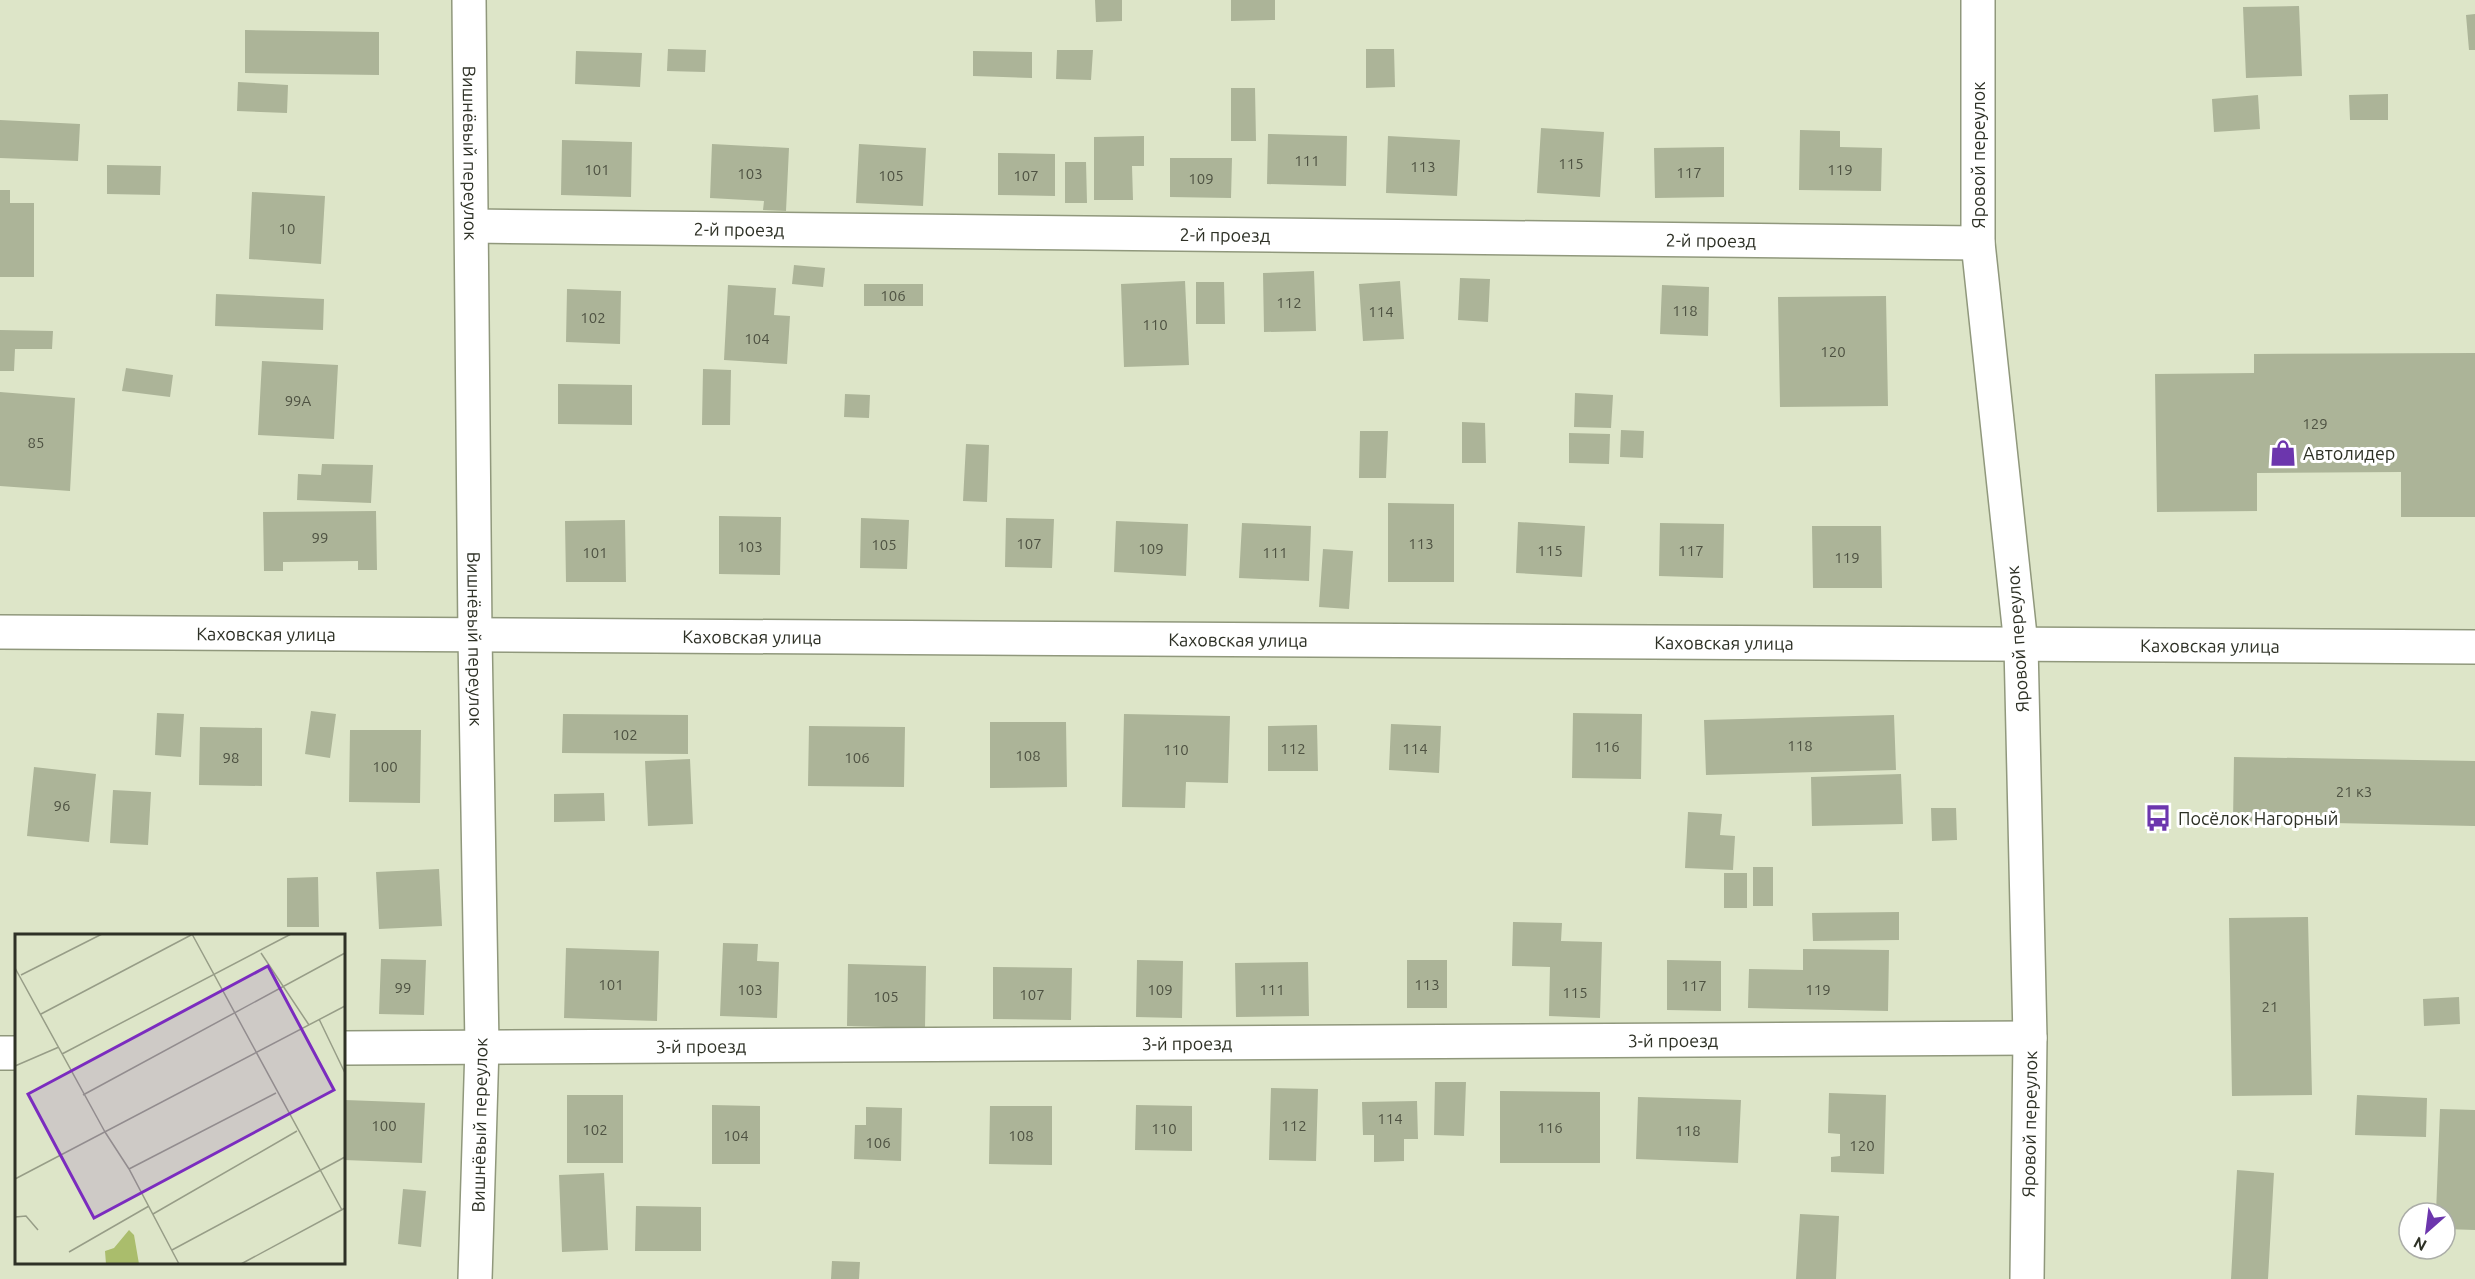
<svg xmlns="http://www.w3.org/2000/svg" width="2475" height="1279" font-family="Ubuntu,sans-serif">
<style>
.building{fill:#acb498}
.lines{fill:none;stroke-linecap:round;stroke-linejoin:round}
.street-casing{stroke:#90987c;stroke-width:36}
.secondary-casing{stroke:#90987c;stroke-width:36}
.street{stroke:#fff;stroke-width:33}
.secondary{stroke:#fff;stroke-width:33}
.labels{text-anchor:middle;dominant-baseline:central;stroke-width:6;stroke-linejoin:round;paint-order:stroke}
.number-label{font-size:15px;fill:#4e5242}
.street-label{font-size:18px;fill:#2e3126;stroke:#fff}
.poi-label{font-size:18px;fill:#2e3126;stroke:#fff;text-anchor:start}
.inset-road{fill:none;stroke:#979d87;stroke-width:1.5}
.view{fill:#7b2cbf;fill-opacity:0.15;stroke:#7b2cbf;stroke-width:3}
.inset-edge{fill:none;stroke:#2e3126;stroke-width:3}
</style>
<rect width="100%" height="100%" fill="#dde5c8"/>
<!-- building -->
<path class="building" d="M1095 0H1122V21L1096 22Z
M1231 0H1275V20L1231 21Z
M2299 6 2302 76 2246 78 2243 7Z
M2475 14V50H2469L2466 15Z
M245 30 379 32V75L245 73Z
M668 49 706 50 705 72 667 71Z
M1366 49H1394L1395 87 1366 88Z
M1057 50H1093L1091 80 1056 79Z
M576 51 642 53 640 87 575 84Z
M973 51 1032 52V78L973 76Z
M238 82 288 85 287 113 237 111Z
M1231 88H1255L1256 141H1231Z
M2388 94V120H2350L2349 95Z
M2258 95 2260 129 2214 132 2212 99Z
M0 120 80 124 78 161 0 158Z
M1541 128 1604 132 1600 197 1537 193Z
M1800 130 1840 131V147L1882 148 1881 191 1799 190Z
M1268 134 1347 136 1346 186 1267 184Z
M1144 136V166H1132L1133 200H1094V137Z
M1388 136 1460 140 1457 196 1386 193Z
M562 140 632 142 631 197 561 195Z
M712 144 789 148 786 211 763 210 764 201 710 198Z
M859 144 926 148 923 206 856 203Z
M1724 147V197L1655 198 1654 148Z
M998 153 1055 154V196L998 195Z
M1170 158H1232L1231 198 1170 197Z
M1065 162H1086L1087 203H1065Z
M107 165 161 166 160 195 107 194Z
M0 190H10V203H34V277H0Z
M252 192 325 196 321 264 249 259Z
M794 265 825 268 823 287 792 284Z
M1314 271 1316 331 1264 332 1263 273Z
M1460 278 1490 279 1488 322 1458 320Z
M1185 281 1189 365 1124 367 1121 284Z
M1400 281 1404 339 1363 341 1359 284Z
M1196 282H1224L1225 324H1196Z
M864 284H923V306H864Z
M728 285 776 288 774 315 790 316 787 364 724 360Z
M1662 285 1709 287 1708 336 1660 334Z
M567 289 621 291 620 344 566 342Z
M216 294 324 299 323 330 215 326Z
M1886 296 1888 406 1780 407 1778 297Z
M0 330 53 331 52 349H15L14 371H0Z
M2475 353V517H2401V472L2257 473V511L2157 512 2155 374 2254 373V354Z
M262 361 338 365 334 439 258 435Z
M126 368 173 375 170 397 122 391Z
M703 369 731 370 730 425H702Z
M558 384 632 385V425L558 424Z
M0 392 75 398 70 491 0 486Z
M1575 393 1613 395 1611 428 1574 427Z
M845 394 870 395 869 418 844 417Z
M1462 422 1485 423 1486 463H1462Z
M1621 430 1644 431 1643 458 1620 457Z
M1360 431H1388L1386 478H1359Z
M1569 433 1610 434 1609 464 1569 463Z
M966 444 989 445 987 502 963 501Z
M322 464 373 465 371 503 297 500 298 474 321 475Z
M1388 503 1454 504V582H1388Z
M376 511 377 570H358V561L283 562V571H264L263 512Z
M719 516 781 517 780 575 719 574Z
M861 518 909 520 907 569 860 568Z
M1006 518 1054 519 1052 568 1005 567Z
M625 520 626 582H566L565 521Z
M1116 521 1188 524 1186 576 1114 572Z
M1518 522 1585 526 1582 577 1516 573Z
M1242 523 1311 526 1309 581 1239 578Z
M1660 523 1724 524 1723 578 1659 576Z
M1812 526H1881L1882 588H1813Z
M1323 549 1353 551 1349 609 1319 607Z
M311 711 336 714 330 758 305 754Z
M157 713 184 714 181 757 155 755Z
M1573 713 1642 714 1641 779 1572 778Z
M563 714 688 715V754L562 753Z
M1124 714 1230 716 1228 783 1186 782 1185 808 1122 807Z
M1894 715 1896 770 1706 775 1704 720Z
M990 722H1066L1067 787 990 788Z
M1391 724 1441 726 1439 773 1389 770Z
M1317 725 1318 771H1268V726Z
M809 726 905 727 904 787 808 786Z
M200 727 262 728V786L199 785Z
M350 730H421L420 803 349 802Z
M2234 757 2475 761V826L2233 821Z
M690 759 693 824 648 826 645 761Z
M34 767 96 774 89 842 27 836Z
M1901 774 1903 824 1812 826 1811 777Z
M113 790 151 792 148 845 110 843Z
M604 793 605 821 554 822V794Z
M1931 808H1956L1957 840 1932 841Z
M1688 812 1722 814 1720 835 1735 836 1733 870 1685 868Z
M1753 867H1773V906H1753Z
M439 869 442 926 379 929 376 872Z
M1724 873H1747V908H1724Z
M318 877 319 927H287V878Z
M1899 912V940L1813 941 1812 913Z
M2308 917 2312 1095 2232 1096 2229 918Z
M1513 922 1562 923 1561 941 1602 942 1600 1018 1549 1016 1550 967 1512 966Z
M723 943 758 944 757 961 779 962 777 1018 720 1016Z
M566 948 659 951 657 1021 564 1018Z
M1803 949 1889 950 1888 1011 1748 1008 1749 969 1803 970Z
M381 959 426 960 424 1015 379 1014Z
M1137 960 1183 961 1182 1018 1136 1017Z
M1407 960H1447V1008H1407Z
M1667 960 1721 961V1011L1667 1010Z
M1308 962 1309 1016 1236 1017 1235 963Z
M848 964 926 966 925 1028 847 1026Z
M993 967 1072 968 1071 1020 993 1019Z
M2459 997 2460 1024 2424 1026 2423 999Z
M1435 1082H1466L1464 1136 1434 1135Z
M1271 1088 1318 1089 1316 1161 1269 1160Z
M1500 1091 1600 1092V1163H1500Z
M1829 1093 1886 1095 1884 1174 1831 1172V1157L1840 1156V1134L1828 1133Z
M567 1095H623V1163H567Z
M2357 1095 2427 1098 2426 1137 2355 1135Z
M1638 1097 1741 1100 1738 1163 1636 1159Z
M345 1100 425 1103 422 1163 344 1160Z
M1417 1101 1418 1139H1404V1161L1374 1162V1135H1363L1362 1102Z
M712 1105 760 1106V1164H712Z
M1136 1105 1192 1106V1151L1135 1150Z
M990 1106H1052V1165L989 1164Z
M866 1107 902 1108 901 1161 854 1159 855 1125H866Z
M2440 1109 2475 1110V1230L2445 1229V1213H2436Z
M2237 1170 2274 1173 2268 1279H2231Z
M604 1173 608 1250 562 1252 559 1175Z
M403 1189 426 1191 421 1247 398 1244Z
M636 1206 701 1207V1251H635Z
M1800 1214 1839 1216 1836 1279H1796Z
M832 1261 860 1262 859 1279H831Z"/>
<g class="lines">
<defs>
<g id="street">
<path id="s1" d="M469 0 475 636 482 1046 475 1279"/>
<path id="s2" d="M472 226 1978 243"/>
<path d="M2021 645 2030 1038 2027 1279"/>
<path id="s3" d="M344 1048 2030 1038"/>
<path d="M0 1053H16"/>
</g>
<g id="secondary">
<path d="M1978 0V243L2021 645"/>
<path id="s4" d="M0 632 2475 647"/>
</g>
</defs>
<!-- street casing -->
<use href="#street" class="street-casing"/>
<!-- secondary casing -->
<use href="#secondary" class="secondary-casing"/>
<!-- street -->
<use href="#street" class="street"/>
<!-- secondary -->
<use href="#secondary" class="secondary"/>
</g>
<!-- icons -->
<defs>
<symbol id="shop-bare" viewBox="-9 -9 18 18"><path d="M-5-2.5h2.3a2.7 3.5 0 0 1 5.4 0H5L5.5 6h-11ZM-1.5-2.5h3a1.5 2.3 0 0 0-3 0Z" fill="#6c36ad" stroke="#fff" stroke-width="2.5" paint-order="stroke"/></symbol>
<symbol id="bus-bare" viewBox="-9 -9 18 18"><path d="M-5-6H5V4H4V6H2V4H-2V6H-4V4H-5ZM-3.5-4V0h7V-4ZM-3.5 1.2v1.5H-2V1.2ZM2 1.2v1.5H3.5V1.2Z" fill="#6c36ad" stroke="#fff" stroke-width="2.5" paint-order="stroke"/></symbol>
</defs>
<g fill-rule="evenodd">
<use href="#shop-bare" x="2264" y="434" width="38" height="38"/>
<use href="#bus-bare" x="2139" y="799" width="38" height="38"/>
</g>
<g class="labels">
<!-- number labels -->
<g class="number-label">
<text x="1307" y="160">111</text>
<text x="1571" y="163">115</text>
<text x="1423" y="166">113</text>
<text x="597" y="169">101</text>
<text x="1840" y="169">119</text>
<text x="1689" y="172">117</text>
<text x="750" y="173">103</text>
<text x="891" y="175">105</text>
<text x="1026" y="175">107</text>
<text x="1201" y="178">109</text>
<text x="287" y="228">10</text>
<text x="893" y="295">106</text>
<text x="1289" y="302">112</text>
<text x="1685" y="310">118</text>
<text x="1381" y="311">114</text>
<text x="593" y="317">102</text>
<text x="1155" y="324">110</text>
<text x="757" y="338">104</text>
<text x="1833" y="351">120</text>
<text x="298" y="400">99А</text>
<text x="2315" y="423">129</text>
<text x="36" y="442">85</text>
<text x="320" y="537">99</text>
<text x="1029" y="543">107</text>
<text x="1421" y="543">113</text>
<text x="884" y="544">105</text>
<text x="750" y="546">103</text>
<text x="1151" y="548">109</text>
<text x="1550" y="550">115</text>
<text x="1691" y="550">117</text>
<text x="595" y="552">101</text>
<text x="1275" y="552">111</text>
<text x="1847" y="557">119</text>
<text x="625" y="734">102</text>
<text x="1800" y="745">118</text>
<text x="1607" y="746">116</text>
<text x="1293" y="748">112</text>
<text x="1415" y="748">114</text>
<text x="1176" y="749">110</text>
<text x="1028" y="755">108</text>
<text x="231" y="757">98</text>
<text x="857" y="757">106</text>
<text x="385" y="766">100</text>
<text x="2354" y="791">21 к3</text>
<text x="62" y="805">96</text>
<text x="611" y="984">101</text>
<text x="1427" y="984">113</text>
<text x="1694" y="985">117</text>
<text x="403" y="987">99</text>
<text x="750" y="989">103</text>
<text x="1160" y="989">109</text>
<text x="1272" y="989">111</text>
<text x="1818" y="989">119</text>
<text x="1575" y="992">115</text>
<text x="1032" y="994">107</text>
<text x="886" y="996">105</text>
<text x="2270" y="1006">21</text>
<text x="1390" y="1118">114</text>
<text x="384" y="1125">100</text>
<text x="1294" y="1125">112</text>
<text x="1550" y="1127">116</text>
<text x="1164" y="1128">110</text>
<text x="595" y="1129">102</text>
<text x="1688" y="1130">118</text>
<text x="736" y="1135">104</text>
<text x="1021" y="1135">108</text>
<text x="878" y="1142">106</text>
<text x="1862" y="1145">120</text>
</g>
<!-- street labels -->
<g class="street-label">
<text stroke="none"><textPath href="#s1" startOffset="153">Вишнёвый переулок</textPath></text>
<text transform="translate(1978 155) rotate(-90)">Яровой переулок</text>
<text stroke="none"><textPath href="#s2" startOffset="267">2-й проезд</textPath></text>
<text stroke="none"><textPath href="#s2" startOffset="753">2-й проезд</textPath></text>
<text stroke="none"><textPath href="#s2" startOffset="1239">2-й проезд</textPath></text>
<text stroke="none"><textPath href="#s4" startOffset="266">Каховская улица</textPath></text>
<text stroke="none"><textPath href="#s4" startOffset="752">Каховская улица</textPath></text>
<text transform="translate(2017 639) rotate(-94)">Яровой переулок</text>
<text stroke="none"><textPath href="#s1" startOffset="639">Вишнёвый переулок</textPath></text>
<text stroke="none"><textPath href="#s4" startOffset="1238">Каховская улица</textPath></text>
<text stroke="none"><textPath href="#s4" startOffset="1724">Каховская улица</textPath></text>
<text stroke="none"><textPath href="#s4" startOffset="2210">Каховская улица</textPath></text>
<text stroke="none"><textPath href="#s3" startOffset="1329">3-й проезд</textPath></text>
<text stroke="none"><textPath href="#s3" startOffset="843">3-й проезд</textPath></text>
<text stroke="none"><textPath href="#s3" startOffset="357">3-й проезд</textPath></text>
<text transform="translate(2029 1124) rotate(-89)">Яровой переулок</text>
<text transform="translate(479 1125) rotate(-89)">Вишнёвый переулок</text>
</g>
<!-- poi labels -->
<g class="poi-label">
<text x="2303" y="453">Автолидер</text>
<text x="2178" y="818">Посёлок Нагорный</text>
</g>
</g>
<!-- overview -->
<g transform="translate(15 934)">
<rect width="330" height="330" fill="#dde5c8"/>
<path d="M114 296 119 301 124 330H91L90 317 99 314Z" fill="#aabd6c"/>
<path class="inset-road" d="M177 0 327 276M246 19 294 91M0 34 90 198M6 41 87 0M26 80 178 0M304 85 330 139M47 120 276 0M0 132 44 113M68 161 330 19M90 198 114 235 164 330M114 235 261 159M0 245 330 72M138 280 282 197M0 283 11 282 23 296M157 316 330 223M54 318 134 272M226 330 330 274"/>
<path class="view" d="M253 32 319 156 79 284 13 160Z"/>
<rect width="330" height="330" class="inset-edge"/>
</g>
<!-- north arrow -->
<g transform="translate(2427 1231) rotate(208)"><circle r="28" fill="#ffffff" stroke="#abada8" stroke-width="1.5"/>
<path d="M0-4.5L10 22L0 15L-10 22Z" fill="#6c36ad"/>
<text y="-9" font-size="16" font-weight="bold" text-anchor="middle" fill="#2e3126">N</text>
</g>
</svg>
